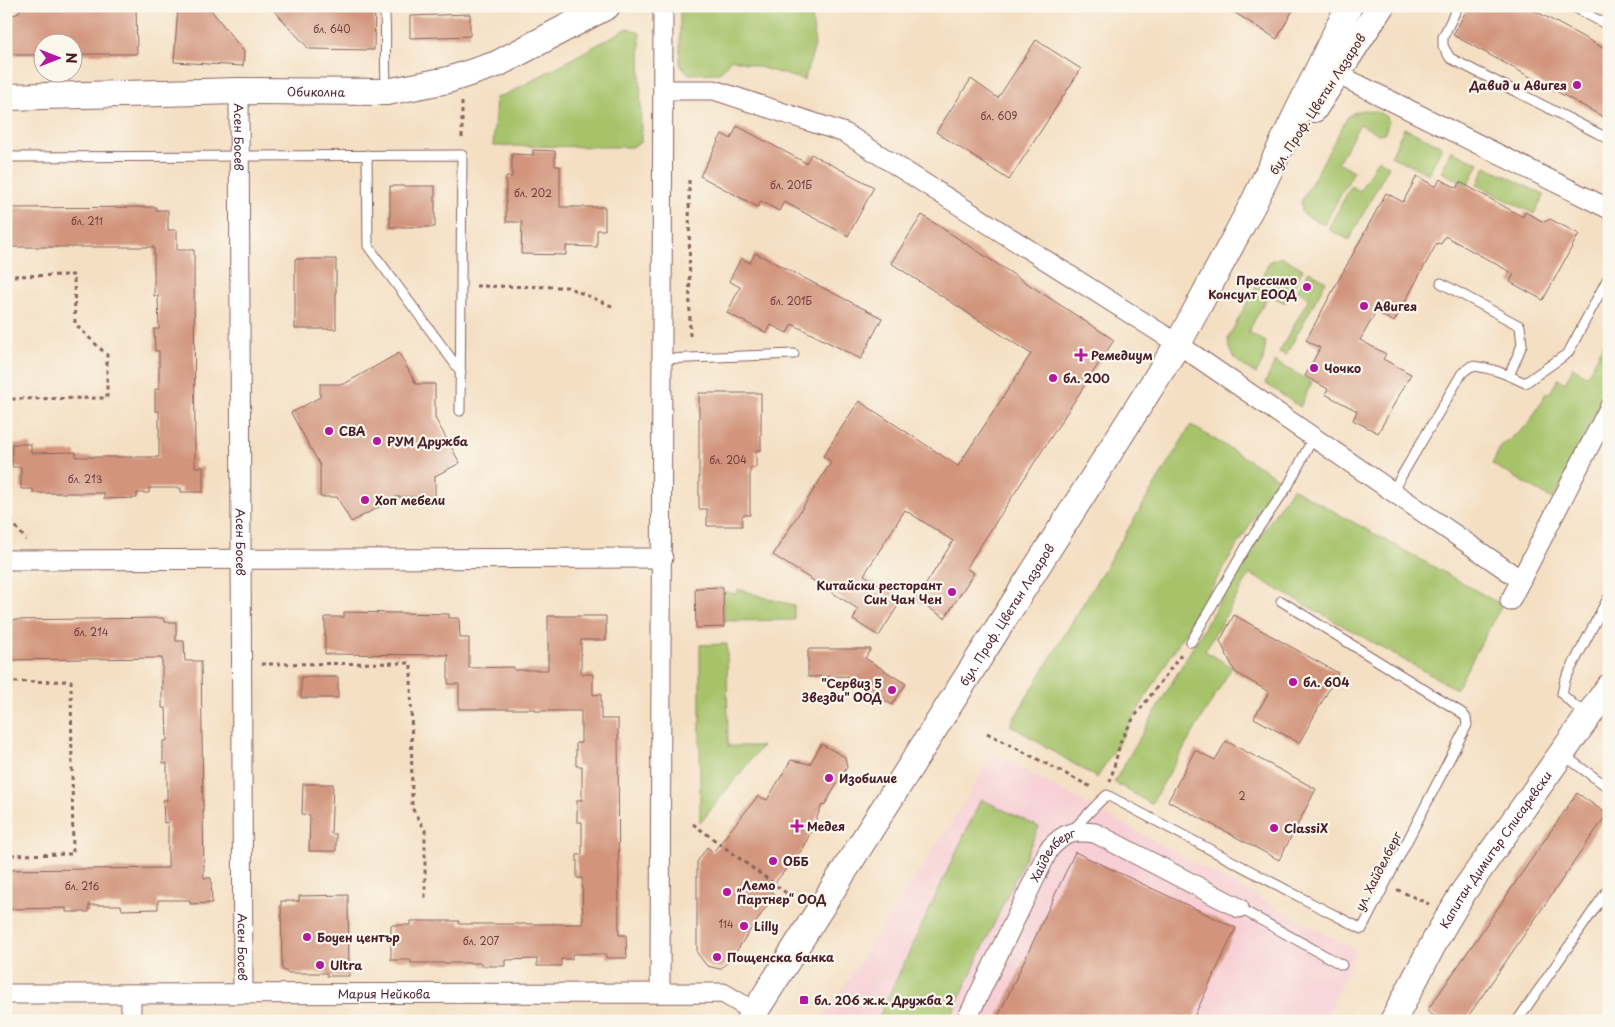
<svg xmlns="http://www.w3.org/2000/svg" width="1615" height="1027" font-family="'Playpen Sans',sans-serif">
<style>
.built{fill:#f7cfd5}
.green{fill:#a6c36b;stroke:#78714b}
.building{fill:#d2947c}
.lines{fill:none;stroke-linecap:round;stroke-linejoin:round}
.lane-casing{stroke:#866260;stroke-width:11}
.street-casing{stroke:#866260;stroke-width:21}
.secondary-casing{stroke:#866260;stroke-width:28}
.path{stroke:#866260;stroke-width:3;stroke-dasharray:4 4;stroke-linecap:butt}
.lane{stroke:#fff;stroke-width:9}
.street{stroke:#fff;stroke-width:19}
.secondary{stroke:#fff;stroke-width:26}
.poi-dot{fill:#b5179e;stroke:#fbf7ec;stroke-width:2}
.labels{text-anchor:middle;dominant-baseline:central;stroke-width:4.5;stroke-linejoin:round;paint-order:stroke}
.number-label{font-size:10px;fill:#6c3c3f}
.poi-label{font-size:12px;font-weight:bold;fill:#4a1f2b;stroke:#fbf7ec;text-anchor:start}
.street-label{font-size:12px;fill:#4a1f2b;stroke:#fbf7ec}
</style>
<rect width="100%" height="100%" fill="#fbf7ec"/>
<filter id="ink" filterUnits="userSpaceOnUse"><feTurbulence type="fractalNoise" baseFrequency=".02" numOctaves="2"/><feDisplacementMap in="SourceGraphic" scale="10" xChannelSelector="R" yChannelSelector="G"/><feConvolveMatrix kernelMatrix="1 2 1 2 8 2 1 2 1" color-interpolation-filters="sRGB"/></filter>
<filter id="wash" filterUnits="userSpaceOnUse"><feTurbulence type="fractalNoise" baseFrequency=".0096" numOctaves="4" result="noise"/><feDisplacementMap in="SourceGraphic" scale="20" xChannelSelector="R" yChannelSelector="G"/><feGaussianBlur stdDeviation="1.12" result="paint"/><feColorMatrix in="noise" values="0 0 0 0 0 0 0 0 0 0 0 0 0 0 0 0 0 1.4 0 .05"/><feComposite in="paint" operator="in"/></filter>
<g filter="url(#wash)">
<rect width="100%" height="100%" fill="#f4dfc3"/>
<!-- built -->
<path class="built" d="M993 753 1356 951 1325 1021H821L966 800Z"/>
<!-- green -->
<path class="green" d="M681 6H811L815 46 804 80 731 59 720 73 689 74 680 65V8Z
M628 28 640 33 641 142 632 147 493 146 496 98 511 92Z
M1363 110C1373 111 1383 112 1389 120L1385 133 1378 134 1360 124 1338 162 1354 171 1324 225 1302 213 1301 202 1347 118 1353 113Z
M1404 128 1442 146 1429 174 1391 156Z
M1451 150 1479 163 1468 185 1441 172Z
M1378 159 1389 166 1349 240 1328 229 1351 186 1360 191Z
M1486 166 1544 195 1534 214 1477 185Z
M1282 257 1303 269 1285 303 1269 294 1248 332 1266 342 1263 361 1256 374C1239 362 1229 361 1228 338L1270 261Z
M1309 271 1326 281 1286 355 1279 352 1309 298 1297 291Z
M1609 334V384L1554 500 1492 464 1501 446 1528 425 1546 393H1550L1558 379 1565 383 1573 367 1587 376Z
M1275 362 1312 382 1300 407 1265 383Z
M1191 425 1278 478 1097 778 1010 725Z
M1292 488 1502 605 1456 689 1250 574 1205 651 1232 667 1151 804 1114 782 1239 568Z
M738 589 773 600 794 605V620L724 621 723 591 736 594Z
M727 644 728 746H762L700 823V645Z
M981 799 1039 827 949 1021H877Z"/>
<g id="blocks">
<!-- building -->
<path class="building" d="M23 6H136L137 54H72V42H42V55H17L6 53V16L17 14Z
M178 6H208L244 52 243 66 174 62Z
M270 6H375L374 50 309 49Z
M1224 6H1295L1277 39Z
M1469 6H1526L1609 51V120L1453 35Z
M470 14V36L410 38V16Z
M1036 40 1081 69 1009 180 936 132 971 79 998 98Z
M737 126 806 163 811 154 874 187 848 236 784 202 779 211 761 201 758 207 700 176 722 134 731 139Z
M533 150 555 151V166H560V207H605V230H597V247L566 246V255L521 254 522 222H506V177H512V154L533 155Z
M1417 176 1436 187 1440 179 1457 188 1460 182 1523 217 1525 212 1544 222 1550 219 1579 234 1543 300 1510 282 1514 274 1445 236 1441 244 1437 243 1394 322 1376 312 1360 340 1386 354 1383 359 1411 374 1378 433 1353 420 1357 411 1325 394 1328 389 1305 376 1320 348 1306 340 1386 193 1403 202Z
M390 186H435V227H390Z
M156 207V210H168V230H177V250H194L195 467H203V492H181V488H149V493H137V498L104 499V493H33V489H21V467H12V444H31V453L76 452V457H159V411H155V389H159V351H155L154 329H159L158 296H154V247H12V242H6V208Z
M922 215 1114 340 966 568 974 573 945 618 916 600 953 541 905 510 864 575 902 599 879 636 853 620 858 609 773 555 831 462 823 456 859 401 958 466 1031 354 891 263Z
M755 253 882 318 861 359 792 324 787 333 771 325 767 333 727 313 740 287 729 281 741 258 750 263Z
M295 259H336V329H295Z
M399 353 416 384H435V418L460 463 435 476V497H397L351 522 337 497H320V465L291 413 320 397V384H344Z
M699 393H761V450H756V468H750V515H742V526H707V509H699Z
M723 587 724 627 696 628 695 588Z
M344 612 449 614V618H459L460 638H469V668L514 667V670H548V616H606V640H581V674H593V695L601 694V719H618L619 935H626L627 958H606V954H572V959H561V966H537V959L505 960V966H481V963H411V960H391V925H411V921H459V924H583L582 878H577V855H582V822H577V800H582V766H576V743H581V711H536V709H459V684H448V655L325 654V617H344Z
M1234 615 1338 673 1299 743 1254 718 1269 692 1235 672 1220 641Z
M163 618 164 622H176V641H184L185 661H201L204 878H211L212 903 190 904V900H158V909L122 910 121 905H89V912H66V908L6 909V870L168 868V822L164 823 163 800H167V763H163V741H167L166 708H162V658L6 660V620Z
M808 649H871L865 658 906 684 892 705 847 676 808 677Z
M301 677H338V698H301Z
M1226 741 1316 789 1279 860 1168 801 1195 750 1215 760Z
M821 744 845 757 847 767 824 806 822 805 804 847 769 890 775 894 731 959 720 969 707 966 697 953V862L707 847 713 852 758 796 767 800 791 760 810 764Z
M303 784H333L331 834H336V851H309L310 815 302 814Z
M1577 793 1607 814 1465 1021H1441L1427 1011Z
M1075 852 1236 928 1192 1021H996Z
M348 895 349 976H327V973H288L282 969 281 901H299V896Z"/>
</g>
</g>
<g filter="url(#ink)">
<use href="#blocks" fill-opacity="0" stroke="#866260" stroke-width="1"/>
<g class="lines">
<defs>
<path id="lane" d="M384 6C388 34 383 63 387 91
M1458 6 1443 37V46L1450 58 1609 139
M1572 6 1609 26
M367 155 368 246 461 372
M6 157 462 155 460 411
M1603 206 1609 195
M1441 283 1520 326 1522 345 1509 376
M662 359 794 354
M1392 492 1462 373 1471 366C1491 367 1508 375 1525 383L1568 353 1609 276
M1191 642 1250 540 1288 486 1313 438
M1588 715 1575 706 1562 694 1565 680 1609 596
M1562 754 1609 788
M1073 829C1085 818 1095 805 1107 795L1315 905 1362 929 1467 725 1466 718 1462 713 1281 601
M1239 908 1342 965
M1517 1021 1609 888"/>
<g id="street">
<path d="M1337 74 1609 209"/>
<path d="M663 90H714L845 133 1178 344 1521 580"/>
<path id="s1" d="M239 91 243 993"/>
<path d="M6 560 663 558"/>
<path d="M1510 601 1609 408"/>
<path d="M660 993 663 6"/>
<path id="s2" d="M6 994 723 993 755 1012"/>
<path d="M131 994V1021"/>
<path id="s3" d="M966 1021 1049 849C1065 832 1073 830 1095 833L1239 908"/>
</g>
<g id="secondary">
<path id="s4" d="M6 97 239 91 387 92 448 80 497 64 607 6"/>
<path d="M1314 109 1381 6"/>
<path id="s5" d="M749 1021 1178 344 1254 202 1349 6"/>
<path id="s6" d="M1393 1021 1438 935 1464 891 1609 687"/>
</g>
</defs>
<!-- lane casing -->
<use href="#lane" class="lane-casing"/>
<!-- street casing -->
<use href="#street" class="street-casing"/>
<!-- secondary casing -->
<use href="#secondary" class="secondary-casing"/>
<!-- path -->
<path class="path" d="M462 102V142
M689 180 690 338
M6 276 74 275 75 324 107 355V398L6 399
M476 286 567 287 614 307
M6 514 26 540
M261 664 411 663 412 808 425 830V900
M6 682 71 681 73 854 6 855
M987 733 1093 788
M1110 782 1121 740 1133 719 1183 652
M693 824 789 895
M1398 891V890L1429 904"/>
<!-- lane -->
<use href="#lane" class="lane"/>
<!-- street -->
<use href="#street" class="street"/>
<!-- secondary -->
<use href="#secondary" class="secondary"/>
</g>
</g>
<!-- markers -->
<g class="poi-dot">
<circle cx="1577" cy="85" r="5"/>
<circle cx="1307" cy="287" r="5"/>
<circle cx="1364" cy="306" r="5"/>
<path d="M1078.5 347.5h5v5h5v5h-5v5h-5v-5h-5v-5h5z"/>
<circle cx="1314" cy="368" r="5"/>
<circle cx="1053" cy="378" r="5"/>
<circle cx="329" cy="431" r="5"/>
<circle cx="377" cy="441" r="5"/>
<circle cx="365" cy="500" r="5"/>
<circle cx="952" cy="592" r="5"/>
<circle cx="1293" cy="682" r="5"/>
<circle cx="892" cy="690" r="5"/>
<circle cx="829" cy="778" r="5"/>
<path d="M794.5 818.5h5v5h5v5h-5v5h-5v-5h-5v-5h5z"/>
<circle cx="1274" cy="828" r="5"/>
<circle cx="773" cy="861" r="5"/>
<circle cx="727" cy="892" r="5"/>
<circle cx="744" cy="926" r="5"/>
<circle cx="307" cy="937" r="5"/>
<circle cx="717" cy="957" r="5"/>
<circle cx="320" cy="965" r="5"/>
<rect x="799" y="995" width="10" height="10" rx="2.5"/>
</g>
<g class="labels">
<!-- number labels -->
<g class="number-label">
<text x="332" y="28">бл. 640</text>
<text x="999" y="115">бл. 609</text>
<text x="791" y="184">бл. 201Б</text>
<text x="533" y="192">бл. 202</text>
<text x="87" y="220">бл. 211</text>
<text x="791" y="300">бл. 201Б</text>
<text x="728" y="459">бл. 204</text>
<text x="85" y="478">бл. 213</text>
<text x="91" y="631">бл. 214</text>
<text x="1242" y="795">2</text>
<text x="82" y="885">бл. 216</text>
<text x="726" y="923">114</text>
<text x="481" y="940">бл. 207</text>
</g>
<!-- poi labels -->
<g class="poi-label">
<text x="1567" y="85" text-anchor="end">Давид и Авигея</text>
<text x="1297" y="280" text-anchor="end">Прессимо<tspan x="1297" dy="14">Консулт ЕООД</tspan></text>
<text x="1374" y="306">Авигея</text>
<text x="1091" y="355">Ремедиум</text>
<text x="1324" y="368">Чочко</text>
<text x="1063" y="378">бл. 200</text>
<text x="339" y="431">CBA</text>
<text x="387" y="441">РУМ Дружба</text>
<text x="375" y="500">Хоп мебели</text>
<text x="942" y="585" text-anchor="end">Китайски ресторант<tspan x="942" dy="14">Син Чан Чен</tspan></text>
<text x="1303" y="682">бл. 604</text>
<text x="882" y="683" text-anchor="end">"Сервиз 5<tspan x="882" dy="14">Звезди" ООД</tspan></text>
<text x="839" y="778">Изобилие</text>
<text x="807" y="826">Медея</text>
<text x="1284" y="828">ClassiX</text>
<text x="783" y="861">ОББ</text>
<text x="737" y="885">„Лемо<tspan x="737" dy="14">Партнер“ ООД</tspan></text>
<text x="754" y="926">Lilly</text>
<text x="317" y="937">Боуен център</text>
<text x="727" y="957">Пощенска банка</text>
<text x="330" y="965">Ultra</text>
<text x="814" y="1000">бл. 206 ж.к. Дружба 2</text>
</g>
<!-- street labels -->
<g class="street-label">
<text stroke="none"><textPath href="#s4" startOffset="310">Обиколна</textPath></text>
<text transform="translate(1317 104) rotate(-57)">бул. Проф. Цветан Лазаров</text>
<text stroke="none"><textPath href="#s1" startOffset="46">Асен Босев</textPath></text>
<text stroke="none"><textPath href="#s1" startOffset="451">Асен Босев</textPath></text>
<text stroke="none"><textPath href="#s5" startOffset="481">бул. Проф. Цветан Лазаров</textPath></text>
<text stroke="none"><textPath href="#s6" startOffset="200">Капитан Димитър Списаревски</textPath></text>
<text stroke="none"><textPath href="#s3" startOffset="189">Хайделберг</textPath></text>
<text transform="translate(1378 871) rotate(-63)">ул. Хайделберг</text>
<text stroke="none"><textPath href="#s1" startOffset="856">Асен Босев</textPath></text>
<text stroke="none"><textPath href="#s2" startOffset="378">Мария Нейкова</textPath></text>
</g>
</g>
<!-- margin -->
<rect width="1615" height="1027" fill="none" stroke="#fbf7ec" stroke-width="25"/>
<!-- north arrow -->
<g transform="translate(58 58) rotate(90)"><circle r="24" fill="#fbf7ec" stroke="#b4a19f"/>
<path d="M0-4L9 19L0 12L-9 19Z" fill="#b5179e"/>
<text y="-8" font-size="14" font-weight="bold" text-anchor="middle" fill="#4a1f2b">N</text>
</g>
</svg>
